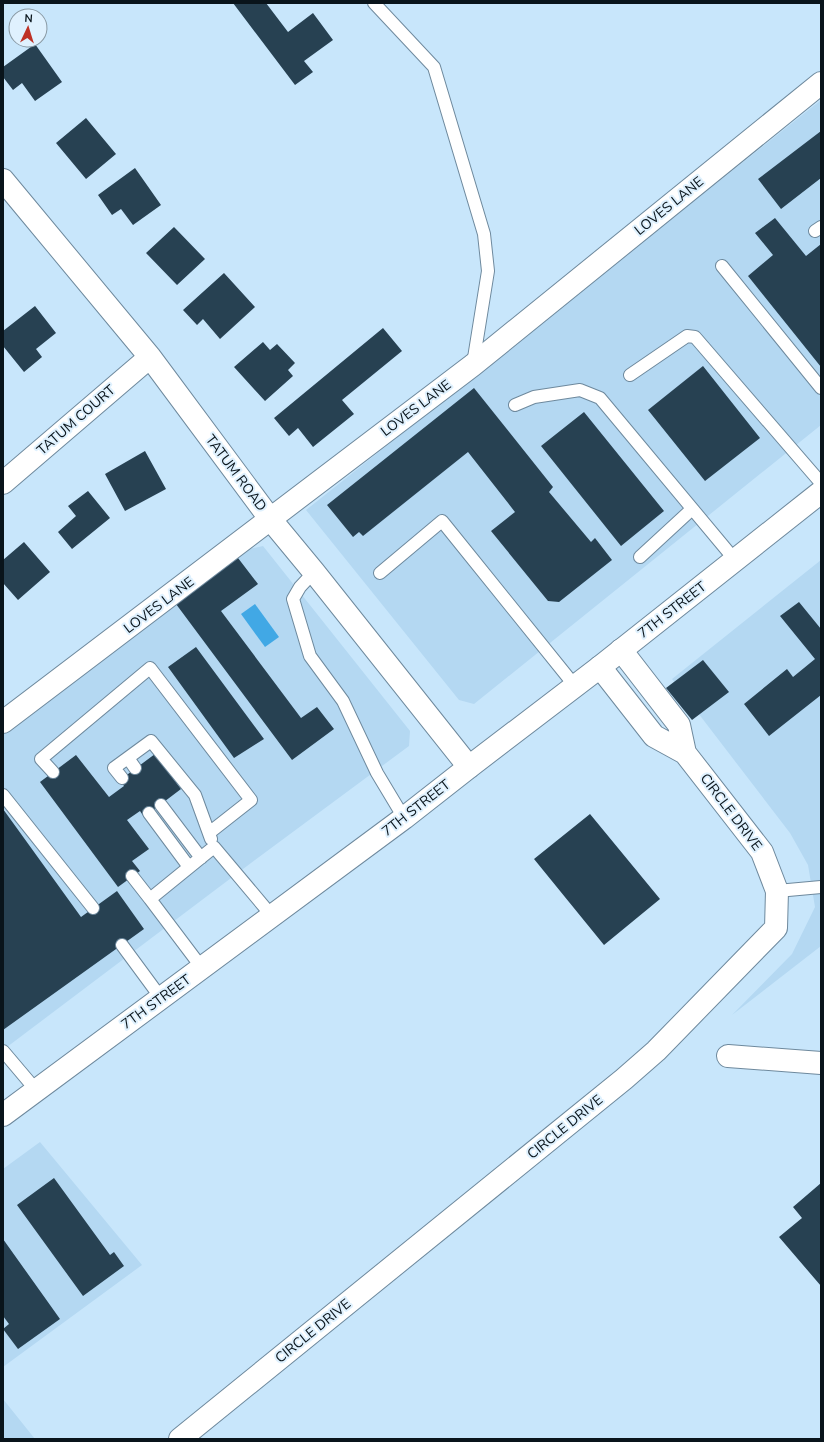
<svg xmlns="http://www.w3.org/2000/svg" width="824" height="1442" font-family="'Nunito Sans',sans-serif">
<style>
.built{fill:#b4d8f2}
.water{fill:#41a8e5}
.building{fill:#274152}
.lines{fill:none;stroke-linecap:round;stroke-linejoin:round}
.service-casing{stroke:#6e899d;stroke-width:14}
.minor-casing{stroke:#6e899d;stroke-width:24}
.secondary-casing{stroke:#6e899d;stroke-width:24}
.service{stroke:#fff;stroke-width:12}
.minor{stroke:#fff;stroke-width:22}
.secondary{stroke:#fff;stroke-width:22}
.labels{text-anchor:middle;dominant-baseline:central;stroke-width:4;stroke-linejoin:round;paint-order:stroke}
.street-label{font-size:14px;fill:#09141b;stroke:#dff1fe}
</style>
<rect width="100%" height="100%" fill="#c8e6fb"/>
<!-- built -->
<path class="built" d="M821 100V425L474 704 459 700 306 510Z
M263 546 410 731 409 746 247 866 3 1050V731L249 549Z
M821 560V946L732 1015 792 954 815 907 808 865 790 833 672 679Z
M40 1142 142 1265 3 1367V1169Z
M3 1399 35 1439H3Z"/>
<!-- water -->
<path class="water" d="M255 604 279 637 265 647 241 614Z"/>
<!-- building -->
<path class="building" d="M233 3H266L288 32 313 13 333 40 304 61 313 72 295 85Z
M35 44 62 82 35 101 22 83 13 90 3 77V67Z
M86 118 116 154 86 179 56 143Z
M821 131V178L781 209 758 179Z
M135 168 161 205 133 225 121 209 112 215 98 195Z
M775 218 806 256 821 244V367L748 276 773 255 755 233Z
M174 227 205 259 177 285 146 253Z
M224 273 255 307 220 339 203 319 197 325 183 310Z
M35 306 56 333 36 349 42 357 24 372 3 346V331Z
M383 328 402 351 342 400 354 414 313 447 298 428 289 436 274 418Z
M263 342 270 350 277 344 295 363 288 370 293 376 265 401 234 367Z
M703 366 760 438 705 481 648 410Z
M474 388 553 487 549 492 591 542 595 538 612 560 559 602 548 601 491 531 515 512 468 452 363 536 359 532 353 537 327 505Z
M584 412 664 511 621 546 541 446Z
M145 451 166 489 125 511 105 474Z
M88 491 110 518 72 549 58 532 76 516 68 506Z
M24 542 50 572 18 600 3 583V560Z
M238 558 258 584 221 611 301 718 317 707 334 729 292 760 176 604Z
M799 602 821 629V695L769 736 744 704 787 669 793 677 815 659 780 616Z
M196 647 264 739 234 758 168 667Z
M703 660 729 692 692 720 666 688Z
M155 754 181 789 144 817 140 811 127 820 149 849 132 861 140 871 118 887 40 782 76 755 109 797 124 786 120 780Z
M3 809 81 917 117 891 144 929 3 1030Z
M590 814 660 899 604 945 534 859Z
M54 1178 110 1255 114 1252 124 1266 83 1296 17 1205Z
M821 1183V1286L779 1237 802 1218 793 1207Z
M3 1239 60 1319 18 1349 3 1329 9 1324 3 1316Z"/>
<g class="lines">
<defs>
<path id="service" d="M374 3 434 67 484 234 488 271 473 364
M815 231 821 227
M722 266 821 388
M630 375 687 336 695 337 821 483
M515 405 534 397 580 390 600 398 735 560
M640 557 692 509
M314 572 300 587 293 599 310 656 343 701 377 773 404 818
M380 573 442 521 575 686
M128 758 135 768
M53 772 41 759 150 668 251 800 209 833
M122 778 114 768 151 741 195 795 211 839
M3 795 93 908
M161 805 201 858
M149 813 189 867
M132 876 150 899
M777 891 821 887
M122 945 161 998
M202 968 150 899 214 847 272 916
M3 1051 36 1090"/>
<path id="minor" d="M3 180 150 357 271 520 314 572 469 767
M3 483 150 357
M621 650 679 725 685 753
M3 722 473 365 821 83
M728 1056 821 1063
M180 1439 624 1079 656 1051 776 928 777 891 762 852 685 753 654 736 600 667"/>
<path id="secondary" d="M3 1115 404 818 469 767 600 667 821 492"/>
</defs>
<!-- service casing -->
<use href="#service" class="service-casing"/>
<!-- minor casing -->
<use href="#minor" class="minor-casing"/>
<!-- secondary casing -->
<use href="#secondary" class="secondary-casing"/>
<!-- service -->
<use href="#service" class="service"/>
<!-- minor -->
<use href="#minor" class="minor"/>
<!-- secondary -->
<use href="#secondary" class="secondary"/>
</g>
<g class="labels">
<!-- street labels -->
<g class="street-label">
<text transform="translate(669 206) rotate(-39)">LOVES LANE</text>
<text transform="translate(416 408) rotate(-37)">LOVES LANE</text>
<text transform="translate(76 420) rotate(-41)">TATUM COURT</text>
<text transform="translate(236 473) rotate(53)">TATUM ROAD</text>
<text transform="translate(159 605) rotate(-37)">LOVES LANE</text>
<text transform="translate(672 610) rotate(-38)">7TH STREET</text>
<text transform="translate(416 808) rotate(-38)">7TH STREET</text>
<text transform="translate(731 812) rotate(53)">CIRCLE DRIVE</text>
<text transform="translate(156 1002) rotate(-36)">7TH STREET</text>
<text transform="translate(565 1127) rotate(-39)">CIRCLE DRIVE</text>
<text transform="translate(313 1331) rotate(-39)">CIRCLE DRIVE</text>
</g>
</g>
<!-- border -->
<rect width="824" height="1442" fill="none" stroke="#09141b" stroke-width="8"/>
<!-- north arrow -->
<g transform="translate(28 28) rotate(4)"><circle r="19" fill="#dff1fe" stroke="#8999a3"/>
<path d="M0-3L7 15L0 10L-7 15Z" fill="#be3125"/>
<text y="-6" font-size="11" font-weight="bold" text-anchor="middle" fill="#09141b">N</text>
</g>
</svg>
